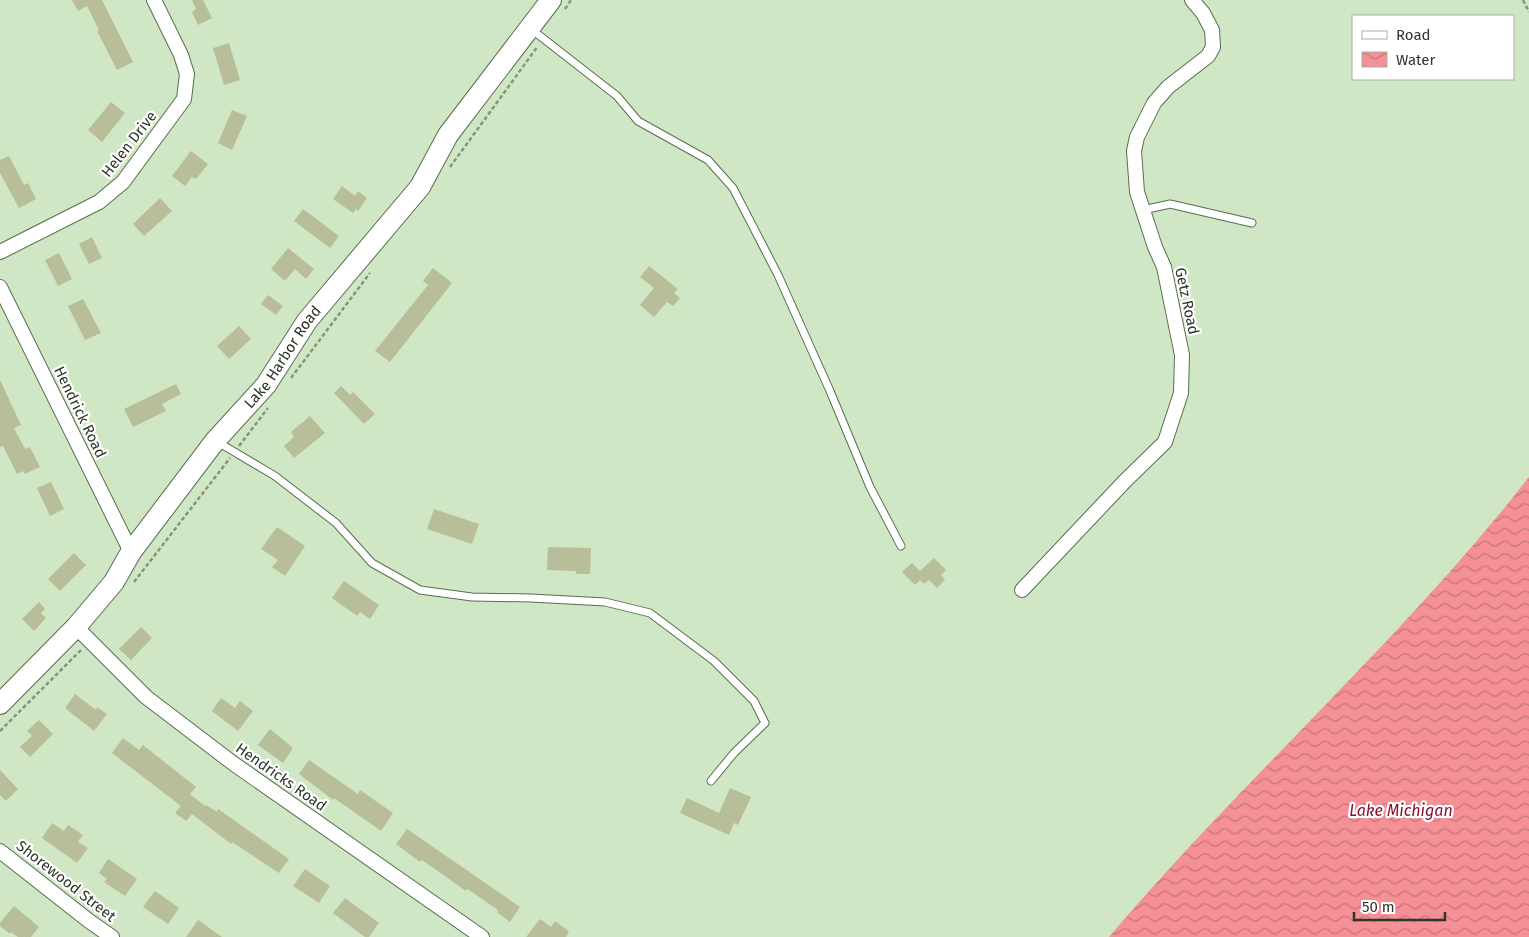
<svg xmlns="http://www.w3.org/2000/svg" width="1529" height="937" font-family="'Fira Sans',sans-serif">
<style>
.water{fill:url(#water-waves)}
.building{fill:#b7be99}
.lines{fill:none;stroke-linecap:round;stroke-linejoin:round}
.lane-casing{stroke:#596d50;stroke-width:9}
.street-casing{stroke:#596d50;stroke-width:16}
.secondary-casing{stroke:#596d50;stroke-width:22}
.path{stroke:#84957d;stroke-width:2.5;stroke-dasharray:4 2.5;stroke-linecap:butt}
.lane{stroke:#fff;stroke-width:7}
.street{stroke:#fff;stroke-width:14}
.secondary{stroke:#fff;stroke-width:20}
.labels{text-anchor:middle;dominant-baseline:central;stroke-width:4.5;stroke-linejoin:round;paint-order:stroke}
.street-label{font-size:15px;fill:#2d3629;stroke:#fff}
.water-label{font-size:16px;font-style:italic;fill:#870f2b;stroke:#fff}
</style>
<defs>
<pattern id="water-waves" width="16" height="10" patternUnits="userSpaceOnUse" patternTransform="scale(1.25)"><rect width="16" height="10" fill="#f49096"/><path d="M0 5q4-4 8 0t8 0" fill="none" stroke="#c6767a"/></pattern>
</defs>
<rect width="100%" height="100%" fill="#d0e7c6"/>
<!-- water -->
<path class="water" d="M1529 477V937H1109C1243 779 1401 641 1529 477Z"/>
<!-- building -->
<path class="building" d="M72 0H102L133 62 117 70 97 31 99 30 87 6 78 11Z
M192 0H203L212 18 198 25 192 12 196 9Z
M229 43 240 80 224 85 213 48Z
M111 102 125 113 102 142 88 130Z
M232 110 247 116 232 150 218 143Z
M191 151 208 164 196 179 192 177 185 186 172 176Z
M9 156 24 185 28 183 36 199 19 208 0 173V160Z
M342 186 355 196 358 191 367 198 358 211 356 209 353 213 333 199Z
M160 198 172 211 144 236 133 224Z
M303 209 339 236 330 248 294 221Z
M92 237 102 258 89 264 79 244Z
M288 248 314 269 306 279 295 269 285 281 271 269Z
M59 253 72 279 58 286 45 260Z
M649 266 678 289 674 293 680 298 673 306 667 302 654 317 640 305 654 288 640 277Z
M433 268 452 283 390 362 375 351 428 285 423 281Z
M268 295 283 306 276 315 261 304Z
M83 299 101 333 85 340 68 306Z
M239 326 251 339 229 359 217 346Z
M0 380 21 425 14 428 25 449 30 447 40 467 25 474 23 471 17 474 3 446 0 447Z
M176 384 181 394 162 404 166 411 133 427 124 409Z
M341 386 350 395 353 392 375 414 364 424 334 393Z
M310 416 325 433 294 458 284 446 294 437 291 432Z
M51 482 64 509 50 516 37 488Z
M434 509 479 524 472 544 427 529Z
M277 527 305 546 285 576 272 567 278 560 261 549Z
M548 547 591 548 590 574H576V571L547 570Z
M74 553 86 565 60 591 48 579Z
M934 558 946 570 941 575 945 580 937 588 929 580 924 584 920 580 915 585 902 572 912 563 920 571Z
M344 581 379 605 370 619 360 612 357 616 332 598Z
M39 602 45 609 41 613 46 618 34 631 22 619Z
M141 627 152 638 131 660 119 649Z
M75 694 96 710 97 707 107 714 94 731 65 708Z
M221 698 235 708 240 701 253 711 238 731 212 711Z
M39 720 53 734 30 757 20 747 32 736 27 731Z
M270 729 293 748 283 763 258 745Z
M123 738 139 750 143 745 196 787 190 794 205 806 206 805 217 812 218 809 289 859 279 873 232 842 231 844 192 814 186 821 175 813 181 806 112 753Z
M309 760 358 794 360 790 393 813 381 831 334 798 333 800 299 774Z
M0 770 18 789 6 801 0 795Z
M730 788 751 797 738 825 734 823 729 835 680 813 687 798 719 813Z
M52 823 64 831 68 825 83 835 78 842 88 848 77 863 42 838Z
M407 829 520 907 510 922 497 912 498 910 472 892 467 889 466 891 422 860 420 862 396 844Z
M108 859 137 879 125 896 104 882 107 879 99 873Z
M305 869 330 886 319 903 293 886Z
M155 891 179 908 168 924 143 907Z
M345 898 379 923 369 937H365L333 913Z
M14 906 39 927 31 937H18L11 932 10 934 0 926V923Z
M540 919 551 927 555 921 569 931 566 937H526Z
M198 920 222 937H186Z"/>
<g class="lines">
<defs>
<path id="lane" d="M531 29 617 96 638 121 708 160 733 188 778 275 830 391 870 487 901 546
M1143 210 1170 204 1252 223
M216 441 275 476 336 523 372 563 420 590 472 597 531 598 605 602 650 613 714 661 754 701 765 723 734 753 711 781"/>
<path id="street" d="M0 252 99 202 123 182 184 99 187 74 181 55 154 0
M0 287 131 552
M1022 590 1125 481 1165 442 1181 393 1182 355 1164 267 1155 247 1137 192 1134 151 1137 137 1154 103 1168 87 1208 56 1213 47 1212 30 1203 13 1192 0
M76 627 146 697 234 764 482 937
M0 851 89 921 112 937"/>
<g id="secondary">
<path id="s1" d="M0 704 76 627 114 582 131 552 215 441 266 385 307 321 420 187 448 135 551 0"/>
</g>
</defs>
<!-- lane casing -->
<use href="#lane" class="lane-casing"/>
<!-- street casing -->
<use href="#street" class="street-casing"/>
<!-- secondary casing -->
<use href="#secondary" class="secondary-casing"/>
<!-- path -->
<path class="path" d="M1523 0 1529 12
M565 9 571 0
M450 167 538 46
M291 378 370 273
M239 446 268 408
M134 582 230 458
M0 731 81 650"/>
<!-- lane -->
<use href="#lane" class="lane"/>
<!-- street -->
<use href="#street" class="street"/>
<!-- secondary -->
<use href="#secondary" class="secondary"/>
</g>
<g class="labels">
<!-- street labels -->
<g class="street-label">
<text transform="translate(129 144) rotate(-52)">Helen Drive</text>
<text transform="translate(1187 301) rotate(78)">Getz Road</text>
<text stroke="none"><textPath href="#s1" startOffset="449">Lake Harbor Road</textPath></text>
<text transform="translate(80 412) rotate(64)">Hendrick Road</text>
<text transform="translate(281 777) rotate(35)">Hendricks Road</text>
<text transform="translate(66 881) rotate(38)">Shorewood Street</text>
</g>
<!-- water labels -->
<g class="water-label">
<text x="1401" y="810">Lake Michigan</text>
</g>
</g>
<!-- legend -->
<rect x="1352" y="15" width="162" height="65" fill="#ffffff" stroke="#abafa9"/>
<rect x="1362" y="31" width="25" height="8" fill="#ffffff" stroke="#abafa9"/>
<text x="1396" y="40" font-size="15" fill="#2d3629">Road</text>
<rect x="1362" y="52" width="25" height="15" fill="url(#water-waves)" stroke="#abafa9"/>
<text x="1396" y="65" font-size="15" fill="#2d3629">Water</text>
<!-- scale -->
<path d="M1354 912v8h91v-8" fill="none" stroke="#2d3629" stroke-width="2.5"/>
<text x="1362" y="912" font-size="15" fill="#2d3629" stroke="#ffffff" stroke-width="4" paint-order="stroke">50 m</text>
</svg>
